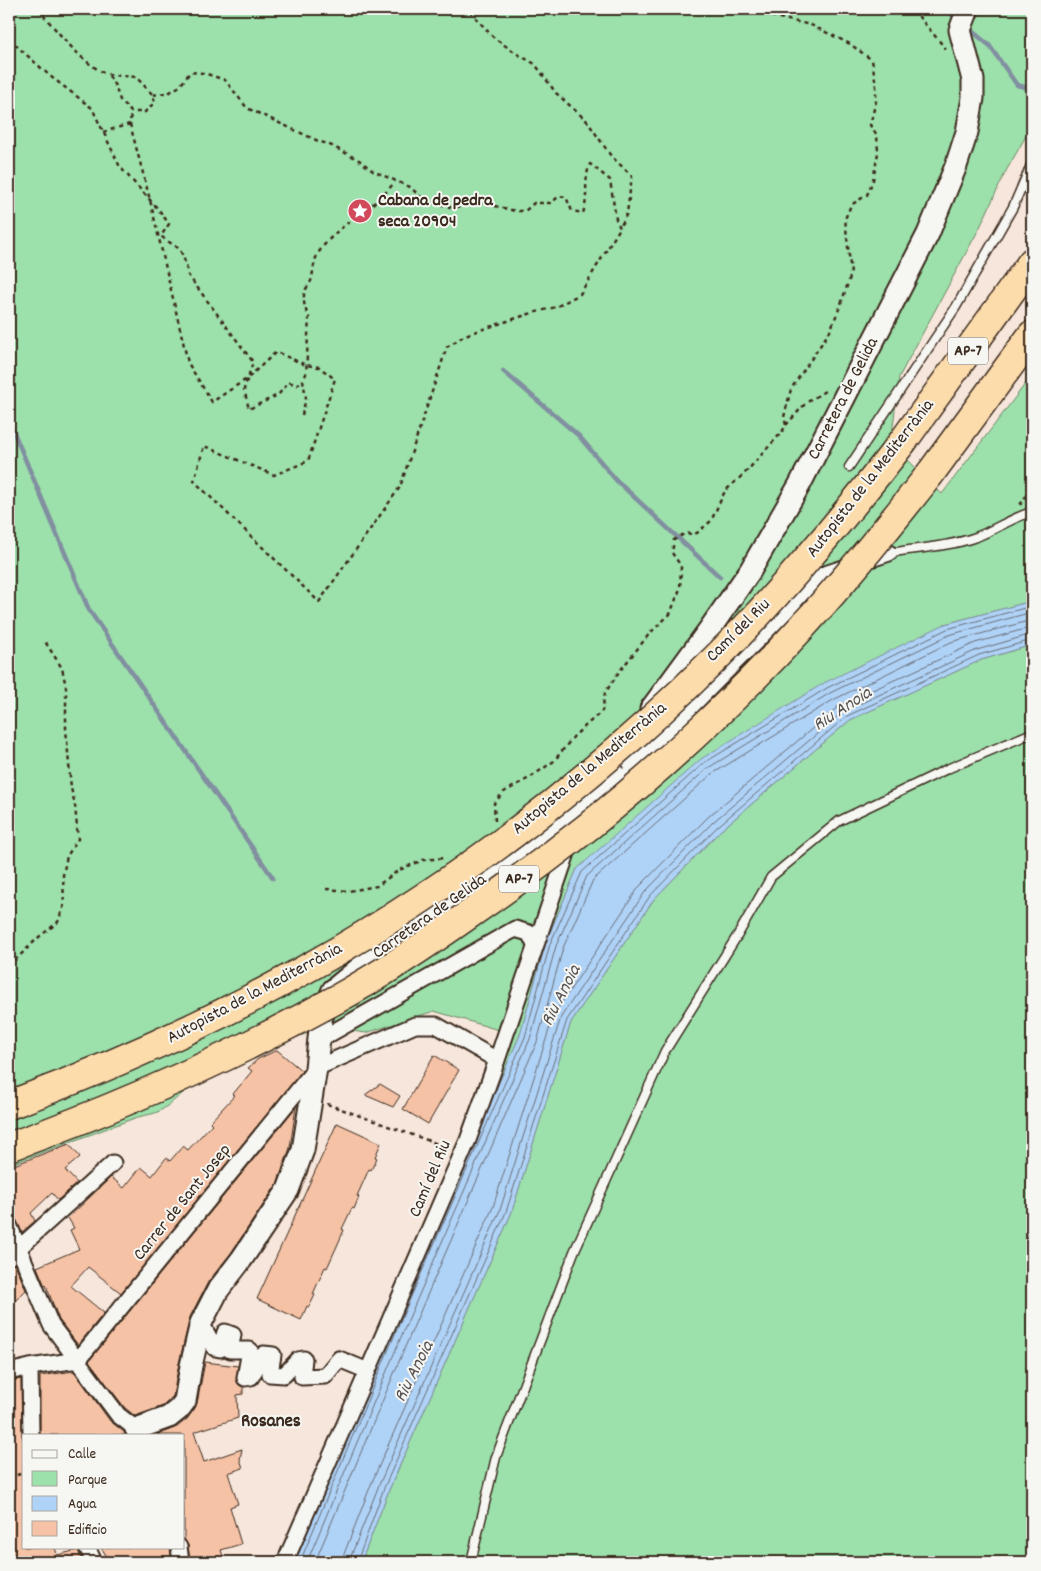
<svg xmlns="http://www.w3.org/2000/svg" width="1041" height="1571" font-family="Dekko,sans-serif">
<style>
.green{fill:#9ce0ab;stroke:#6c8564}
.water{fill:#afd2f7;stroke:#818fa0}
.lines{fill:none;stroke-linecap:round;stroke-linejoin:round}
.shore{stroke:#696d75;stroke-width:1}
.stream{stroke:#818fa0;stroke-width:4.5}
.building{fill:#f5c2a6;stroke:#3b2a1e}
.lane-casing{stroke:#3b2a1e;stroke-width:11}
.street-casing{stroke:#3b2a1e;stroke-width:19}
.secondary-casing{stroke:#3b2a1e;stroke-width:25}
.highway-casing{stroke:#3b2a1e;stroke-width:31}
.path{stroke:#3b2a1e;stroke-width:2.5;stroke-dasharray:4 4;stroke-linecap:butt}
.lane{stroke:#f6f6f2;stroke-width:8}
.street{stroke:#f6f6f2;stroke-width:15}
.secondary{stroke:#f6f6f2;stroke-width:21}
.highway{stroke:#fddcac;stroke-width:28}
.highway-bridge-casing{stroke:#3b2a1e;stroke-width:31;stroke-linecap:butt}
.highway-bridge{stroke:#fddcac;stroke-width:28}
.labels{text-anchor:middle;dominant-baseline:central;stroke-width:4;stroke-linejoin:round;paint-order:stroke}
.shield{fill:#f6f6f2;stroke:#73675e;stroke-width:1}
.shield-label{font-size:16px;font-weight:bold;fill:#3b2a1e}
.poi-label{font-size:18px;font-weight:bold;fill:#3b2a1e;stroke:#f6f6f2;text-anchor:start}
.street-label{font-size:18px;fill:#3b2a1e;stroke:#f6f6f2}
.water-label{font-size:19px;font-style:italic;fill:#585454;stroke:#f6f6f2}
.neighbourhood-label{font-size:19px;font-weight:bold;fill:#3b2a1e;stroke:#f6f6f2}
</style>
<rect width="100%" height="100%" fill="#f6e6db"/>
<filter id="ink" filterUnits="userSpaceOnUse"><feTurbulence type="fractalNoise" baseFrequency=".02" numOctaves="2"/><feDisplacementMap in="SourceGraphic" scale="10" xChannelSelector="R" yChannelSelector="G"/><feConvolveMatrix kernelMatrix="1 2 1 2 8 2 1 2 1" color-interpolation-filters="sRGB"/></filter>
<g filter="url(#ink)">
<!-- green -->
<path class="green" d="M9 9H1032V120L1026 136 1006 171 980 227 899 377 891 443 942 494 1032 375V601L945 624 577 869 546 942 520 1035 398 1313 295 1562H288L509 1033 434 1011 366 1033 324 1027 281 1043 191 1088C179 1094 167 1109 155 1113 149 1115 139 1116 132 1119L9 1165Z
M1032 645V1562H361L389 1490 511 1214 571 1022 654 899 720 831 850 720 981 660Z"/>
<!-- water -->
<path class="water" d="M1032 601V645L981 660 850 720 720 831 654 899 571 1022 511 1214 389 1490 361 1562H295L398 1313 520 1035 546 942 577 869 701 759 824 683 945 624Z"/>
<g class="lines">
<!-- shore -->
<path class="shore" d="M300 1562 403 1315 525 1037 550 944 582 872 704 763 827 688 947 629 1032 606
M307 1562 409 1318 530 1039 556 946 587 876 708 768 830 693 949 635 1032 612
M315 1562 416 1321 537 1042 563 948 593 880 712 774 833 700 951 642 1032 620
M343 1562 344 1554 372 1482 493 1207 554 1014 639 887 708 817 840 705 975 643 1032 627
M350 1562 351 1556 379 1485 500 1210 561 1017 645 892 713 822 844 711 977 650 1032 634
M357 1562 384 1488 506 1212 567 1020 650 896 717 827 847 716 979 655 1032 640"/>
<!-- stream -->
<path class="stream" d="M945 9 957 19
M967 27 989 45 1017 85 1032 89
M503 371 579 436 616 480 720 577
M9 421 89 610 273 878"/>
</g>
<!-- building -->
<path class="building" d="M277 1050 302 1071 121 1293 88 1267 71 1286 104 1313 78 1345 59 1320 46 1285 45 1286 37 1267 79 1249 70 1230 74 1228 68 1218 111 1177 124 1188 141 1167 152 1176 166 1158 170 1161 183 1146 188 1150 212 1124 210 1122 235 1095 233 1094 252 1071 248 1068 258 1059Z
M434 1055 459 1070 428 1124 403 1109Z
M380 1084 400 1096 393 1107 365 1095Z
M296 1107 290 1148 277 1184 231 1253 208 1282 190 1317 179 1363 173 1396 163 1406 135 1416 125 1408 89 1361Z
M337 1123 381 1143 375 1157 377 1158 371 1170 369 1169 357 1196 359 1197 354 1209 352 1208 342 1229 344 1230 337 1246 327 1268 325 1267 313 1294 315 1295 309 1307 307 1306 301 1320 257 1299Z
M69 1144 80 1157 65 1170 77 1183 58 1200 52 1193 31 1213 35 1221 22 1232 15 1218 9 1216V1167Z
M15 1264 26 1290 9 1307V1266Z
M205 1362 238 1366 236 1380 239 1385 243 1387V1394L237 1395 238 1418 194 1432 204 1462 242 1449 240 1459 243 1468 228 1473 238 1504 230 1507 241 1544 221 1550 225 1562H190L188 1545 184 1539V1435H157L177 1427 187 1419 195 1408 197 1403Z
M74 1371 110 1421 124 1432 125 1435H40V1376Z
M21 1379 22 1435 24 1441V1547H55L57 1555 78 1550 82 1562H9V1381Z
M101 1547H170L172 1562H110Z"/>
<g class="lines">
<defs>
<path id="lane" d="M849 467 956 307 1013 207 1032 163
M889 553C918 548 948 547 976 537 995 530 1013 517 1032 512
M471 1562 496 1457 574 1252 665 1051 739 933 771 877 839 821 947 769 1032 733"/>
<path id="street" d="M634 764 822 575 889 553
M319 1040 515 929 529 933 535 945
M9 1225 51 1325 118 1415 136 1429 140 1435
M9 1257 113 1163
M201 1323 215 1348 220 1349 225 1332 233 1335 230 1350H250L245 1378 251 1377 264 1354 273 1355 270 1374 284 1375 298 1360 304 1359 302 1377 325 1376 339 1359 368 1371
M78 1360 316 1068 415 1025H436L497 1060
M30 1367 31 1435
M9 1372 30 1367 78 1360
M87 1547 94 1562
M179 1547 181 1562
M285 1562 468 1140 497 1060 570 844"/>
<path id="secondary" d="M651 709 709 630 750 571 800 484 928 234 956 166 967 132 973 98V80L960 30 968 9
M611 767a12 12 0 1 1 24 0a12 12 0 1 1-24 0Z
M136 1429 169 1417 179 1409 185 1401 191 1366 201 1323 218 1290 241 1260 288 1190 303 1150 316 1068 321 1019 333 990 385 947 488 877 583 800 613 774"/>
<path id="highway" d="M904 440 1032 262
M930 474 1032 335"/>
</defs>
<!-- lane casing -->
<use href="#lane" class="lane-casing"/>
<!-- street casing -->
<use href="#street" class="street-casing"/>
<!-- secondary casing -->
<use href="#secondary" class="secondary-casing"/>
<!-- highway casing -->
<use href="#highway" class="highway-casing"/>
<!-- path -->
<path class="path" d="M38 9C55 28 82 64 105 73 114 76 126 76 136 77L153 95 155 102 145 112H131L120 100 115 86 108 74
M905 9 914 11 946 49
M9 39 50 76 92 108 120 167 159 210 169 224 161 236C166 241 173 244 178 248 184 254 186 267 188 275L253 362 244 389 249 409 278 395 289 382 297 385 303 380
M153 95 170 92 180 86 190 72 204 73 225 80 247 108 316 140 332 146 359 160 373 171 410 187 426 202 440 204 453 208 479 202 515 211H525L534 203H550L560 196 566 197 572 211 583 213C589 197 583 181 590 164L610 180 616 219 620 228 627 213 632 176 611 156 587 121 556 93 535 64 519 55 494 38 468 9
M130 124 150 200 188 363 212 402 248 378 276 352 306 365 319 367 335 379 308 461 274 475 204 446 194 481 319 602 400 487 447 347 465 335 529 314 556 307 580 294 620 228
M103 132 130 124 131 112
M302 415 306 398 303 380 306 374 309 317C305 310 302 299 305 291 306 288 309 285 311 281 314 271 313 261 319 252 339 222 377 208 395 181
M786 425 806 403 828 389
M1020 505 1032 487
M495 821 494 803 504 792 531 777 554 761 574 736 602 711 605 693 619 672 650 633 670 614 680 589 681 566 672 553 674 540 684 534 697 533 711 521 725 491 745 473 782 432 786 425 784 417 791 389 830 331 841 304 851 274 845 219 851 205 867 195 873 180 878 153 877 135 870 125 876 101V86L872 60 850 44 811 25 770 16 752 9
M326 889 349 891 377 886 399 870 423 860 444 858
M9 966 39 937 58 922 64 905 63 875 67 856 78 839 75 805 71 788 66 729V687L62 668 44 640
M327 1104 449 1148
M9 1477 24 1473"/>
<!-- lane -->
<use href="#lane" class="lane"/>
<!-- street -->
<use href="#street" class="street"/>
<!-- secondary -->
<use href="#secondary" class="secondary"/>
<!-- highway -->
<use href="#highway" class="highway"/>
<defs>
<path id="highway-bridge" d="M9 1105C114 1066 216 1020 313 965 459 883 596 777 715 659 783 591 845 516 904 440
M9 1147C122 1106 232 1057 337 999 384 973 430 942 474 911 594 829 705 733 803 626 848 577 889 526 930 474"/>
</defs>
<!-- highway-bridge casing -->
<use href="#highway-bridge" class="highway-bridge-casing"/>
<!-- highway-bridge -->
<use href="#highway-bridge" class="highway-bridge"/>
</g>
</g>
<!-- icons -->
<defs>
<symbol id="sight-disc" viewBox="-11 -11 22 22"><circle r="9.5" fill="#d1495b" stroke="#f6f6f2"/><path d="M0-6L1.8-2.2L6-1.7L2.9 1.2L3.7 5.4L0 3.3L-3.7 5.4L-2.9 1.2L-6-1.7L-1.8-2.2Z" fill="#fff"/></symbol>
</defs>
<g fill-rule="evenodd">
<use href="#sight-disc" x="346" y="197" width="28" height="28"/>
</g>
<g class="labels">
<!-- shield labels -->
<g class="shield">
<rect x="948" y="337.5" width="40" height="27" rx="4"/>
<rect x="499" y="865.5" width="40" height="27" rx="4"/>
</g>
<g class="shield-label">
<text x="968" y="351">AP-7</text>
<text x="519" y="879">AP-7</text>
</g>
<!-- poi labels -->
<g class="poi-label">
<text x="378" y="201">Cabana de pedra<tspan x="378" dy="21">seca 20904</tspan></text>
</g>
<!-- street labels -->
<g class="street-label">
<text transform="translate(844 399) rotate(-63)">Carretera de Gelida</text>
<text transform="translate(871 479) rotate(-52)">Autopista de la Mediterrània</text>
<text transform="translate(739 631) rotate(-45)">Camí del Riu</text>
<text transform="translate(590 769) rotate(-40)">Autopista de la Mediterrània</text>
<text transform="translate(430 917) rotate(-35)">Carretera de Gelida</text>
<text transform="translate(255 994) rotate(-28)">Autopista de la Mediterrània</text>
<text transform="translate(431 1179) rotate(-67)">Camí del Riu</text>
<text transform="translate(183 1203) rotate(-51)">Carrer de Sant Josep</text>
</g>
<!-- water labels -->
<g class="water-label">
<text transform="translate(843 710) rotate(-33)">Riu Anoia</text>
<text transform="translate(562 996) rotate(-63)">Riu Anoia</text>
<text transform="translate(415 1372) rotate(-63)">Riu Anoia</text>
</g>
<!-- neighbourhood labels -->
<g class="neighbourhood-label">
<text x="271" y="1422">Rosanes</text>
</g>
</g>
<!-- margin -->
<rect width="1041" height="1571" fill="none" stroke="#f6f6f2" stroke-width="30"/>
<rect x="15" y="15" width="1011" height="1541" fill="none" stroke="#3b2a1e" stroke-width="2" filter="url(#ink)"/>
<!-- legend -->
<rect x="22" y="1434" width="162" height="115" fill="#f6f6f2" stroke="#aba49d"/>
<rect x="32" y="1450" width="25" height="8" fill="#f6f6f2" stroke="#aba49d"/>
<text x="68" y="1458" font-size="15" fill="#3b2a1e">Calle</text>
<rect x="32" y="1471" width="25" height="15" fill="#9ce0ab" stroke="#aba49d"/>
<text x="68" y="1484" font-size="15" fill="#3b2a1e">Parque</text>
<rect x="32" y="1496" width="25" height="15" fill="#afd2f7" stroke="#aba49d"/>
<text x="68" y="1508" font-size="15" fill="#3b2a1e">Agua</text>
<rect x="32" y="1521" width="25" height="15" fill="#f5c2a6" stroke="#aba49d"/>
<text x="68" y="1534" font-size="15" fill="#3b2a1e">Edificio</text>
</svg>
